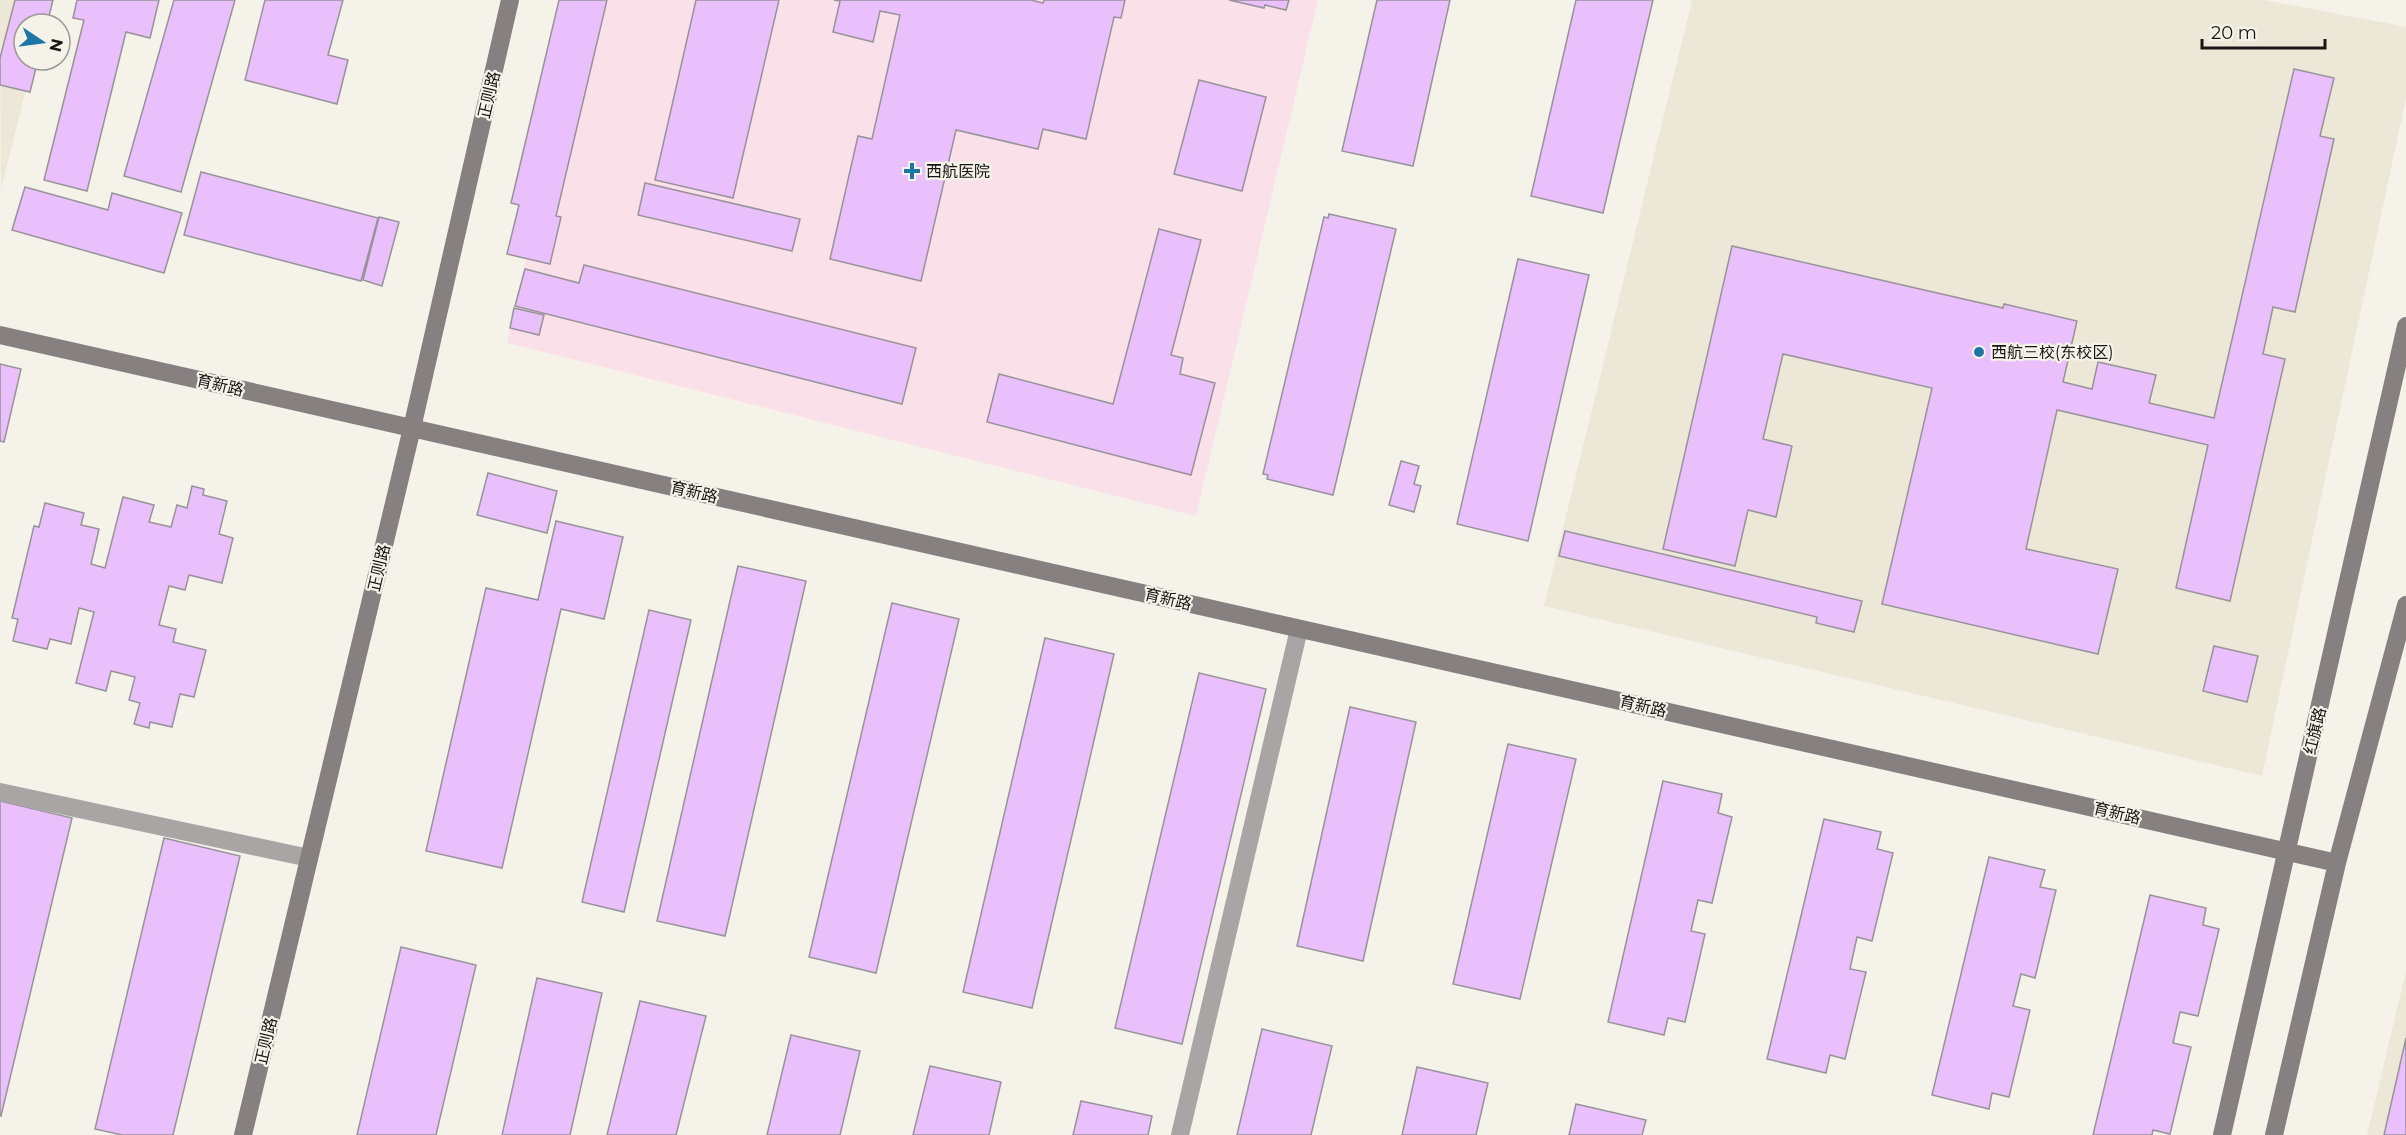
<svg xmlns="http://www.w3.org/2000/svg" width="2406" height="1135" font-family="Montserrat,'Noto Sans SC',sans-serif">
<style>
.built{fill:#ede7d8}
.medical{fill:#fae1e9}
.building{fill:#eac0fc;stroke:#979399;stroke-width:1.5}
.lines{fill:none;stroke-linecap:round;stroke-linejoin:round}
.street{stroke:#a9a5a5;stroke-width:18}
.secondary{stroke:#868080;stroke-width:18}
.poi-dot{fill:#1e76a5;stroke:#f5f2ea;stroke-width:2}
.labels{text-anchor:middle;dominant-baseline:central;stroke-width:4.5;stroke-linejoin:round;paint-order:stroke}
.street-label{font-size:16px;fill:#171613;stroke:#f5f2ea}
.poi-label{font-size:16px;fill:#171613;stroke:#f5f2ea;text-anchor:start}
</style>
<rect width="100%" height="100%" fill="#f5f2ea"/>
<!-- built -->
<path class="built" d="M0 0H48L24 24V60H33L1 190Z
M1692 0H2265L2406 27V98L2262 776 1544 606Z
M2406 971V1135H2367Z"/>
<!-- medical -->
<path class="medical" d="M585 0H1318L1196 516 507 343Z"/>
<!-- building -->
<path class="building" d="M15 0H53L47 24H24V60H38L30 92 0 85V58Z
M77 0H159L150 38 126 32 87 191 44 180 84 20 73 18Z
M174 0H235L181 192 124 176Z
M265 0H343L328 55 348 60 337 104 245 80Z
M559 0H607L556 216 561 217 550 264 507 254 519 205 511 203Z
M696 0H779L733 198 655 180Z
M834 0H1031L1043 3 1044 0H1125L1121 18 1114 17 1086 139 1043 129 1038 149 956 130 921 281 830 259 858 136 872 139 900 15 880 11 873 42 833 32 840 1Z
M1229 0H1289L1286 10 1265 5 1264 8Z
M1377 0H1450L1413 166 1342 151Z
M1576 0H1653L1603 213 1531 196Z
M2294 69 2334 78 2320 136 2334 139 2295 312 2273 307 2263 354 2285 359 2230 601 2176 588 2208 445 2057 410 2026 549 2118 569 2098 654 1882 604 1932 388 1783 354 1763 439 1792 446 1776 517 1748 510 1735 566 1663 549 1732 246 2003 308 2004 304 2077 321 2063 382 2092 389 2098 362 2156 375 2149 403 2214 418Z
M1199 80 1266 97 1242 191 1174 174Z
M201 172 378 218 361 281 184 235Z
M645 183 800 219 792 251 638 215Z
M25 187 108 210 112 193 182 213 164 273 12 230Z
M1329 214 1396 229 1333 495 1267 479 1268 475 1263 474 1324 217 1328 218Z
M379 217 399 222 382 286 363 280Z
M1159 229 1201 240 1171 355 1183 358 1180 374 1215 383 1191 475 987 422 999 374 1113 404Z
M1518 259 1589 275 1528 541 1457 524Z
M584 265 916 348 902 404 515 306 525 269 579 283Z
M514 308 544 315 539 335 510 328Z
M0 364 21 369 4 442 0 441Z
M1401 461 1419 466 1414 484 1421 486 1414 512 1389 505Z
M488 473 557 491 547 533 477 515Z
M192 486 204 489 203 495 227 501 219 534 233 538 222 583 189 575 185 590 169 586 159 625 176 629 173 642 206 650 194 697 180 694 172 727 150 722 149 728 134 724 140 703 129 700 135 677 111 671 106 691 76 683 94 612 79 608 71 644 50 639 47 649 13 641 18 619 12 618 34 526 39 527 45 503 84 513 81 525 99 529 91 564 105 568 123 497 154 505 149 522 171 527 177 505 187 508Z
M556 521 623 537 604 619 561 609 502 868 426 851 486 588 538 600Z
M1565 531 1862 601 1854 632 1816 623 1817 617 1559 556Z
M738 566 806 581 725 936 657 921Z
M892 603 959 619 876 973 809 957Z
M649 610 691 620 624 912 582 902Z
M1045 638 1114 654 1032 1008 963 992Z
M2214 646 2258 656 2247 702 2203 691Z
M1199 673 1266 689 1182 1044 1115 1028Z
M1350 707 1416 722 1363 961 1297 946Z
M1508 744 1576 759 1520 999 1453 984Z
M1663 781 1722 794 1718 813 1732 817 1712 903 1698 900 1691 931 1705 934 1685 1022 1668 1018 1664 1035 1608 1022Z
M0 801 72 818 1 1116 0 1115Z
M1824 819 1881 832 1877 849 1893 853 1872 941 1857 937 1850 969 1866 972 1845 1059 1830 1055 1826 1073 1767 1059Z
M164 838 240 856 173 1135H122L95 1129Z
M1989 857 2045 870 2040 887 2056 890 2035 978 2021 974 2013 1006 2030 1010 2009 1097 1992 1093 1989 1109 1932 1095Z
M2150 895 2206 908 2203 925 2219 929 2198 1016 2180 1012 2173 1043 2191 1047 2170 1134 2153 1130 2152 1135H2093Z
M401 947 476 965 436 1135H357Z
M537 978 602 993 570 1135H502Z
M640 1001 706 1016 676 1135H607Z
M1262 1029 1332 1046 1311 1135H1237Z
M791 1035 860 1051 840 1135H767Z
M2406 1038V1135H2384Z
M930 1066 1001 1082 989 1135H913Z
M1417 1067 1488 1083 1476 1135H1402Z
M1081 1101 1152 1116 1148 1135H1073Z
M1576 1104 1646 1120 1642 1135H1569Z"/>
<g class="lines">
<!-- street -->
<path class="street" d="M0 792 309 858
M1180 1135 1299 629"/>
<!-- secondary -->
<path class="secondary" d="M0 335 2337 863
M243 1135 412 428 510 0
M2222 1135 2406 326
M2274 1135 2337 863 2406 605"/>
</g>
<!-- markers -->
<g class="poi-dot">
<path d="M909 162h6v6h6v6h-6v6h-6v-6h-6v-6h6z"/>
<circle cx="1979" cy="352" r="6"/>
</g>
<g class="labels">
<!-- street labels -->
<g class="street-label">
<text transform="translate(489 95) rotate(-77)">正则路</text>
<text transform="translate(220 385) rotate(13)">育新路</text>
<text transform="translate(694 492) rotate(13)">育新路</text>
<text transform="translate(379 568) rotate(-77)">正则路</text>
<text transform="translate(1168 599) rotate(13)">育新路</text>
<text transform="translate(1643 706) rotate(13)">育新路</text>
<text transform="translate(2315 731) rotate(-77)">红旗路</text>
<text transform="translate(2117 813) rotate(13)">育新路</text>
<text transform="translate(266 1041) rotate(-77)">正则路</text>
</g>
<!-- poi labels -->
<g class="poi-label">
<text x="926" y="171">西航医院</text>
<text x="1991" y="352">西航三校(东校区)</text>
</g>
</g>
<!-- north arrow -->
<g transform="translate(42 42) rotate(103)"><circle r="28" fill="#f5f2ea" stroke="#9c9a94" stroke-width="1.5"/>
<path d="M0-4.5L10 22L0 15L-10 22Z" fill="#1e76a5"/>
<text y="-9" font-size="16" font-weight="bold" text-anchor="middle" fill="#171613">N</text>
</g>
<!-- scale -->
<path d="M2202 39v9h123v-9" fill="none" stroke="#171613" stroke-width="3"/>
<text x="2211" y="39" font-size="18" fill="#171613" stroke="#f5f2ea" stroke-width="4.5" paint-order="stroke">20 m</text>
</svg>
